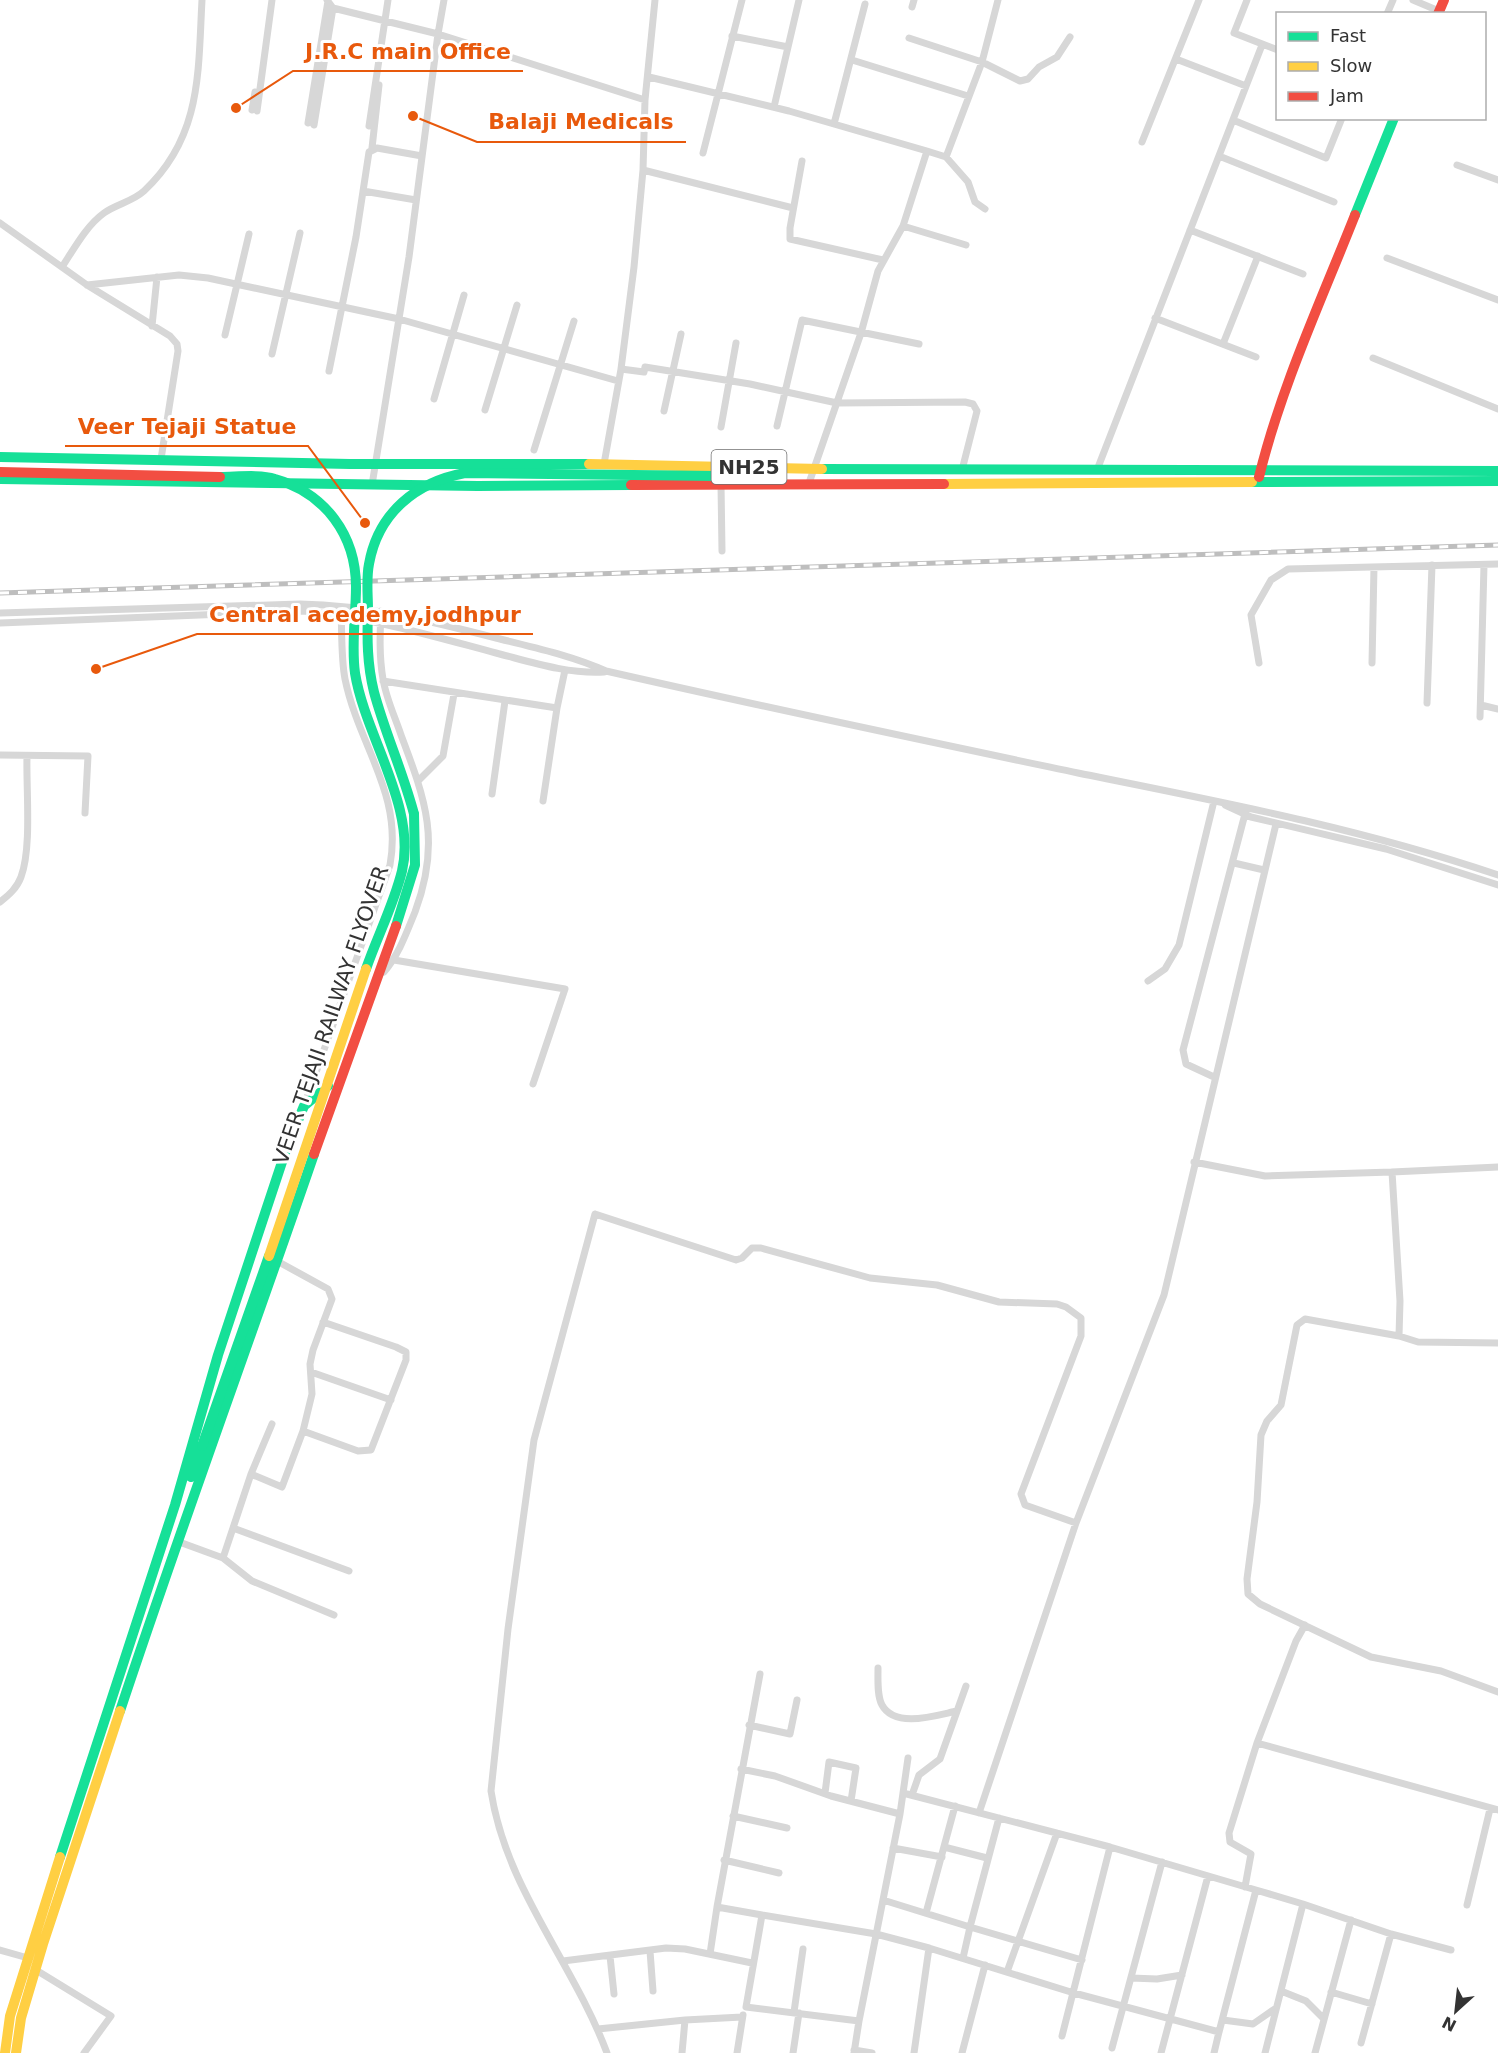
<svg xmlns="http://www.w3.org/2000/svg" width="1498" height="2053" font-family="'DejaVu Sans',sans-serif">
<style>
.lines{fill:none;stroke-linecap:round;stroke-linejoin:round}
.street{stroke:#d7d7d7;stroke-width:7}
.fast{stroke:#16e098;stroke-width:10}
.slow{stroke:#ffcf43;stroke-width:10}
.jam{stroke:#f24e42;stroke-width:10}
.rail-casing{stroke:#bebebe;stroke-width:5}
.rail{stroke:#fff;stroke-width:3;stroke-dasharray:9;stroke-linecap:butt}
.fast-bridge{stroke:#16e098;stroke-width:10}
.slow-bridge{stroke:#ffcf43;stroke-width:10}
.jam-bridge{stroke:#f24e42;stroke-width:10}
.labels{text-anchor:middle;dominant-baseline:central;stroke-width:6;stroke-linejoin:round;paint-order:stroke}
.shield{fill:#fff;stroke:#707070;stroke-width:1.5}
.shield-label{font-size:20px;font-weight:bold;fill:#333}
.street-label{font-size:21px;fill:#333;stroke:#fff}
.leader{fill:none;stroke:#e8590c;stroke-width:2}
.callout-dot{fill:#e8590c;stroke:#fff;stroke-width:2}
.callout-label{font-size:22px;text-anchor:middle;font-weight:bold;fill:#e8590c;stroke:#fff;stroke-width:6;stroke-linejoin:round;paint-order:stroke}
</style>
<rect width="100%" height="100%" fill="#fff"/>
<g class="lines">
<!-- street -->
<path class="street" d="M327 0 333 8 438 34 409 257 372 485
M444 0 438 34 645 100
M1247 0 1234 33 1278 50
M1413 0 1439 11
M912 7 914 0
M1387 14 1393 0
M732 36 788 47
M909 38 982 62 1020 81 1028 79 1039 67 1057 57 1070 37
M1176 59 1246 86
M852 60 968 96
M649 77 789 111 927 151
M774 107 799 0
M252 110 255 92
M257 111 272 0
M1233 120 1326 158 1342 118
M308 123 328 1
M834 124 865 4
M314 125 333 8
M369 126 388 0
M1142 142 1199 0
M372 148 379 85
M703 153 742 0
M1219 156 1334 202
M946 157 968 182 975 202 985 209
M802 161 790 228V239L883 260
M1457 165 1498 180
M643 170 793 208
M363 191 416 200
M0 223 87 285 170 336 177 344 178 351 161 459
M903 226 966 245
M1190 230 1303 274
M1387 258 1498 300
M62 267C74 249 86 226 104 213 116 204 132 202 144 191 202 137 198 72 202 0
M87 285 179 275 208 278 399 319 618 381
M1155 318 1256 357
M152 326 157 277
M225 335 249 234
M1223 344 1258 256
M272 354 300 233
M1373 358 1498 409
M621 369 644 372 645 367 750 384 837 403 965 402 973 404 977 411 962 470
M329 371 356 237 369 152 377 148 422 156
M434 399 464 295
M485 410 517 305
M664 411 681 334
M777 426 802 320 919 344
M721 427 736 343
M534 450 574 321
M604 464 621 369 634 267 643 170 645 100 655 0
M1097 470 1262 45
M809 483 861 333 878 271 903 226 927 151 946 157 982 62 998 0
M721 484 722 551
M381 611C380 633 379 656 383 679 386 698 395 717 401 735 426 801 441 843 415 912 406 934 399 954 384 972
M0 613 300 604C369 605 434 622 500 639 536 648 573 656 606 671 763 707 921 740 1078 773 1222 802 1359 828 1498 875
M0 623 303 611C369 617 432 636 496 653 531 662 567 674 604 672
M1259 663 1251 615 1271 580 1288 569 1498 564
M1372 663 1374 567
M383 681 557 708 565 670
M1427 703 1432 565
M1481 705 1498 709
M1480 717 1484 565
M0 755 88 756 85 813
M418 781 443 756 454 694
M492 794 505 701
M543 801 557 708
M1225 805 1251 817 1386 849 1498 885
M1234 863 1264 870
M0 902C9 895 17 888 21 877 32 848 26 789 27 756
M394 960 565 989 533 1084
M1148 981 1165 969 1179 945 1214 801
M1214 1077 1186 1064 1183 1050 1245 814
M305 1103 390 865C403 793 359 747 345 679 341 658 342 632 341 610
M1194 1162 1265 1176 1392 1172 1400 1301 1399 1336 1305 1319 1297 1325 1281 1405 1267 1421 1261 1435 1257 1502 1247 1579 1248 1594 1260 1604 1371 1657 1441 1671 1498 1692
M1392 1172 1498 1167
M1399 1336 1418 1342 1498 1343
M311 1372 391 1400
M303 1431 358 1451 371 1450 406 1360V1352L396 1347 323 1322
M251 1474 272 1424
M233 1528 349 1571
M182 1543 223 1558 252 1581 334 1615
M223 1558 251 1474 282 1487 303 1431 312 1394 310 1364 313 1350 332 1299 328 1289 277 1261
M878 1668C878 1680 877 1696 882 1705 895 1729 937 1715 957 1711
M760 1674 717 1907 762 1915 746 2007 859 2021 854 2053
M749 1725 790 1734 797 1700
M1257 1743 1498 1810
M741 1769 775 1776 831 1796 900 1814 859 2021
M825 1793 829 1762 856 1768 851 1801
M903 1793 908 1758
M912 1795 919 1775 940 1759 966 1686
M979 1813 1076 1523 1164 1295 1276 824
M733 1816 787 1828
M999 1818 970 1927 1082 1960
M944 1847 987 1858
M893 1848 942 1857
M724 1860 779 1873
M1245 1887 1251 1854 1230 1842 1229 1833 1257 1743 1296 1641 1305 1625
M1256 1890 1303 1904 1265 2053
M883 1900 970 1927 963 1958
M1303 1904 1391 1934 1451 1950
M1467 1905 1490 1809
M926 1913 955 1806
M762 1915 876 1934 929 1948 1074 1993 1219 2032 1256 1890 1110 1847 903 1793 900 1814
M0 1950 28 1958
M650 1951 653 1991
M710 1954 717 1907
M610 1956 614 1994
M563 1961 666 1948 685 1949 752 1963
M36 1970 111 2016 84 2053
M1007 1972 1057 1833
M1131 1978 1157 1979 1182 1975
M1281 1991 1306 2001 1324 2019
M1331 1992 1372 2004
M794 2012 803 1949
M1223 2020 1253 2024 1276 2008
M598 2029 685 2020
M1062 2036 1110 1847
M1361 2043 1391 1934
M1112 2048 1162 1862
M854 2050 872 2053
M607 2053C573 1962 506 1889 491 1791L508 1629 534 1440 595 1214 736 1260 742 1258 752 1248H761L870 1278 937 1285 999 1302 1057 1304 1066 1307 1081 1318V1336L1021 1494 1025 1505 1076 1523
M682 2053 685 2020 742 2017
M737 2053 743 2015
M793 2053 799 2013
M914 2053 929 1948
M962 2053 985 1965
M1161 2053 1208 1876
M1214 2053 1219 2032
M1315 2053 1351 1920"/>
<!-- fast -->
<path class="fast" d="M1355 215 1394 118
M0 457 350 464H589
M822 469 1498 471
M0 479 478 486 631 485
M1252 482 1498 481
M396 926 415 865 414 814
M191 1477 202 1446
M120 1711C182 1524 250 1340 314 1154
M60 1857 175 1505 218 1355 288 1144 304 1106 328 1086"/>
<!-- slow -->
<path class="slow" d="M589 464 822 469
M944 484 1252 482
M5 2053 10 2016 60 1857
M16 2053 21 2018 43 1944 120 1711"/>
<!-- jam -->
<path class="jam" d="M1438 14 1444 0
M1259 477C1281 387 1321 301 1355 215
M631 485 944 484
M314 1154 396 926"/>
<defs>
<path id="rail" d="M0 593 1498 545"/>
</defs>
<!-- rail casing -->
<use href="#rail" class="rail-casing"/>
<!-- rail -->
<use href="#rail" class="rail"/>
<!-- fast-bridge -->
<path class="fast-bridge" d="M220 477C237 477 259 474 275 479 325 493 356 535 356 587 356 615 351 644 355 673 365 736 417 807 402 871 394 904 377 937 366 969
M414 814C403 772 385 733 374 692 367 664 367 638 368 610 368 595 366 579 369 564 378 513 416 482 465 473L717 476
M202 1446 269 1256"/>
<!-- slow-bridge -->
<path class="slow-bridge" d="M269 1256 366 969"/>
<!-- jam-bridge -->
<path class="jam-bridge" d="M0 472 220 477"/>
</g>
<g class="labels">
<!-- shield labels -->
<rect class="shield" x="711.5" y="450" width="75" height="34" rx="4.5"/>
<g class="shield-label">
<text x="749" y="467">NH25</text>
</g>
<!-- street labels -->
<g class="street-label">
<text transform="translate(331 1015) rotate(-71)">VEER TEJAJI RAILWAY FLYOVER</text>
</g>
</g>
<!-- callouts -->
<path class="leader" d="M236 108L293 71H523M413 116L477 142H686M365 523L308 446H65M96 669L197 634H533"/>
<g class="callout-dot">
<circle cx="236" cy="108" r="6"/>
<circle cx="413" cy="116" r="6"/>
<circle cx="365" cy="523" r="6"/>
<circle cx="96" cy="669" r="6"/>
</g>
<g class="callout-label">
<text x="408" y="59">J.R.C main Office</text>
<text x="581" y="129">Balaji Medicals</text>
<text x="187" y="434">Veer Tejaji Statue</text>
<text x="365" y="622">Central acedemy,jodhpur</text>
</g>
<!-- legend -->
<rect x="1276" y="12" width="210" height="108" fill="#ffffff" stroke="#adadad" stroke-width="1.5"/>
<rect x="1288" y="32" width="30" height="9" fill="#16e098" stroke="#adadad" stroke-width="1.5"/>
<text x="1330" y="42" font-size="18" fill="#333333">Fast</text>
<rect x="1288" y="62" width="30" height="9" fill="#ffcf43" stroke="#adadad" stroke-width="1.5"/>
<text x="1330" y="72" font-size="18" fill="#333333">Slow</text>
<rect x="1288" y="92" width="30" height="9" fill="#f24e42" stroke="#adadad" stroke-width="1.5"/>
<text x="1330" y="102" font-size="18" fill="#333333">Jam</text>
<!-- north arrow -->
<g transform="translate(1456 2011) rotate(207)" stroke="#ffffff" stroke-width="4.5" paint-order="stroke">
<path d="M0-4.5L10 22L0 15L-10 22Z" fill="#333333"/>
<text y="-9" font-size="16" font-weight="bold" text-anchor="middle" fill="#333333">N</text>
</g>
</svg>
